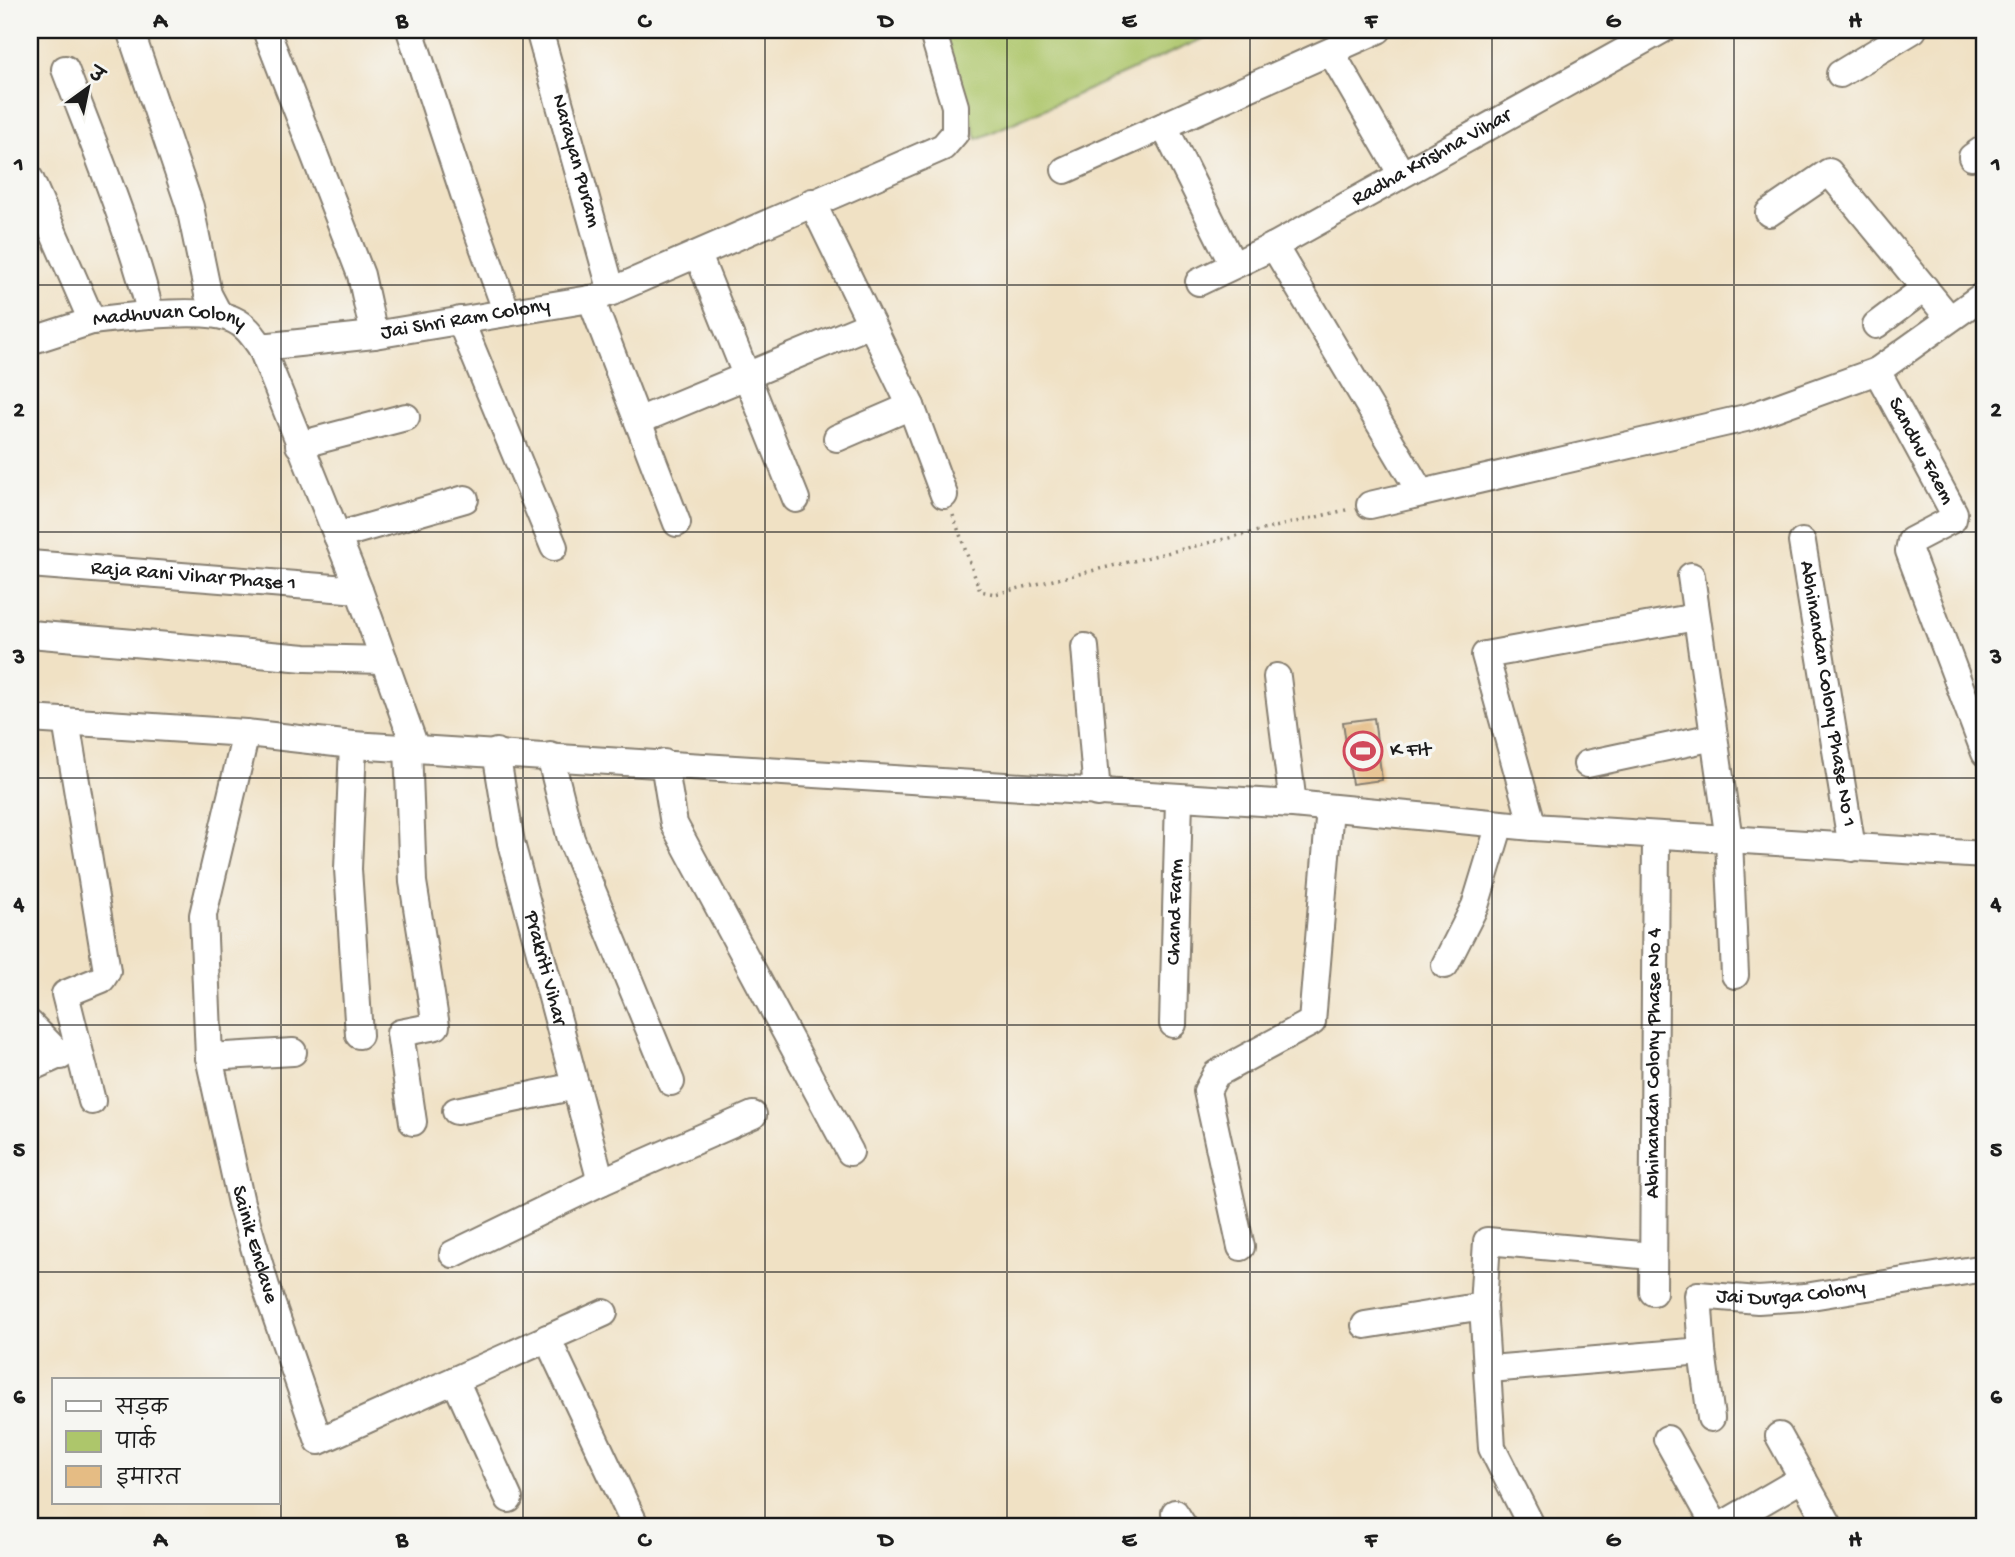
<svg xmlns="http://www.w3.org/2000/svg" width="2015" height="1557" font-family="'Gochi Hand','Playpen Sans Deva',sans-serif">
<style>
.green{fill:#adc66b;stroke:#647144;stroke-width:2}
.building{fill:#e5bc84}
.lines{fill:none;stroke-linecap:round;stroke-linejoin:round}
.minor-casing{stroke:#867e70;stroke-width:30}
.path{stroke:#867e70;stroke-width:3.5;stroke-dasharray:2 5;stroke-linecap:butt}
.minor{stroke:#fff;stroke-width:26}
.grid{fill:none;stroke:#1c1c1c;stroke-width:2;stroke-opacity:0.55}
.labels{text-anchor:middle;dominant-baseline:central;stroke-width:7;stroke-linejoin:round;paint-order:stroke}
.street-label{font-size:21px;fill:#1c1c1c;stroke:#f6f6f2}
.poi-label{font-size:21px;fill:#1c1c1c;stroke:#f6f6f2;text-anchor:start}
.neatline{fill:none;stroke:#1c1c1c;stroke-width:2.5}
.grid-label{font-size:23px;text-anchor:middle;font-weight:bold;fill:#1c1c1c}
</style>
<rect width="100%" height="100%" fill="#f6f6f2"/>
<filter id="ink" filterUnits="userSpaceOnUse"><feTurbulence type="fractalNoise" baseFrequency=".0143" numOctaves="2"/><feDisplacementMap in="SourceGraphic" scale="14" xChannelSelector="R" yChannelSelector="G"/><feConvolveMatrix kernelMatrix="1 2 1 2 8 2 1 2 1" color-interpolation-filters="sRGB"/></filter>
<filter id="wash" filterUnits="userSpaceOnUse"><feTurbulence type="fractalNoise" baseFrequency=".00686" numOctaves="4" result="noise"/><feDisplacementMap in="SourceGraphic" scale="28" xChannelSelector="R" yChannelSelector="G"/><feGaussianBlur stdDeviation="1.57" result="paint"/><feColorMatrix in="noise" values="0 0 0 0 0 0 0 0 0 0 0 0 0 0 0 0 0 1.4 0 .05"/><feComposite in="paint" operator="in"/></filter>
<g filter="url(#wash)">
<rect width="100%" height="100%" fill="#f0e1c4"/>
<!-- green -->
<path class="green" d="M944 30H1222L977 139Z"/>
<g id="blocks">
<!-- building -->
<path class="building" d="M1374 718 1382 780 1352 784 1343 722Z"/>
</g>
</g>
<g filter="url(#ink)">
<use href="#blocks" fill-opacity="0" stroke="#867e70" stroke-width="2"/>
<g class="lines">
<defs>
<g id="minor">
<path d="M130 30 190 207 208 294 219 315"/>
<path d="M266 30 361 275 374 335"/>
<path d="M410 30 464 194 507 313"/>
<path id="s1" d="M539 30 612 292"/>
<path d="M1331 52 1401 173"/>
<path d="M65 69C96 150 130 231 151 315"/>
<path d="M1840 74 1913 30"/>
<path d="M1164 126 1233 265"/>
<path d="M1972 157 1985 148"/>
<path d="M1065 170 1378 30"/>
<path id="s2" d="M30 179 92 321C125 317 207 306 234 320 247 326 253 336 261 347"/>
<path d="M812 202 911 406 944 495"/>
<path d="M1769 213 1829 172 1949 318"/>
<path d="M1274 246 1421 493"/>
<path d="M698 255 796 499"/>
<path id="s3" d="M1199 282 1274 246 1662 30"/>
<path id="s4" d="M1985 294 1877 371 1954 513 1953 519 1911 541 1909 551 1985 753"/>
<path d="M591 299 677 523"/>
<path d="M460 320 554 547"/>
<path d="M1876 325 1925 288"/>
<path d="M30 341 92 321"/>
<path d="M638 421 871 324"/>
<path d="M837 438 911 406"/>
<path d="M299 445 406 417"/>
<path d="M1370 505 1750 417 1877 371"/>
<path d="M337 536 465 499"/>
<path id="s5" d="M1802 542 1852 848"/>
<path id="s6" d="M30 564 359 590"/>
<path d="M1691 576 1729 840 1735 975"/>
<path d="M30 634 305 658 384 660"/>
<path d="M1085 647 1097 793"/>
<path d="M1277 677 1293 804"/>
<path d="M30 719 246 733 353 745 1293 804 1533 827 1985 855"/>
<path d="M66 721 107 971 102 979 65 994 92 1101"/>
<path id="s7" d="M246 733 203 915 209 1057 241 1203 266 1287 319 1441 604 1313"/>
<path d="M353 745 348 869 359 1035"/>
<path d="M408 747 413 882 436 1026 400 1033 413 1122"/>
<path id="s8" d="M415 747 359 590 261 347 374 335 596 298 943 147 955 133V106L932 30"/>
<path id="s9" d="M496 752 511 843 601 1182"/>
<path d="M550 756 571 839 671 1082"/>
<path d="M664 763 674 824 850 1152"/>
<path d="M1587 764 1714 737"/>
<path d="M1533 827 1485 655 1696 617"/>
<path d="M1445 965 1475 906 1500 824"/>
<path d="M30 1024 61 1056"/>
<path id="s10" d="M1173 1024 1179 799"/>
<path d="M209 1057 293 1052"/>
<path d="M30 1068 77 1047"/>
<path d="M456 1111 576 1086"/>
<path d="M1241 1247 1207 1091 1216 1074 1312 1022 1330 808"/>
<path d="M453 1254 601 1182 753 1115"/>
<path id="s11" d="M1653 1292 1656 835"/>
<path d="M1483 1306 1487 1241 1652 1256"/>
<path d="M1365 1325 1483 1306 1492 1448 1532 1527"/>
<path d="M547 1338 636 1527"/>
<path d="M1702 1351 1711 1418"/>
<path id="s12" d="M1490 1369 1702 1351 1698 1295 1758 1300 1805 1297 1985 1268"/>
<path d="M455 1380 509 1499"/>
<path d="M1779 1436 1830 1527"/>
<path d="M1667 1439 1716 1527"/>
<path d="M1175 1513 1184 1527"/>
<path d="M1719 1527 1803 1478"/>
</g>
</defs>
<!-- minor casing -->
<use href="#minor" class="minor-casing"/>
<!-- path -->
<path class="path" d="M953 515 980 591 995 594 1350 509"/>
<!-- minor -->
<use href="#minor" class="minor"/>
</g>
</g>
<!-- grid -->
<path class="grid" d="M281 30V1527M523 30V1527M765 30V1527M1007 30V1527M1250 30V1527M1492 30V1527M1734 30V1527M30 285H1985M30 532H1985M30 778H1985M30 1025H1985M30 1272H1985"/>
<!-- icons -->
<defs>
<symbol id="stadium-ring" viewBox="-11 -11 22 22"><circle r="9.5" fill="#f6f6f2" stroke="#d1495b" stroke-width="1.5"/><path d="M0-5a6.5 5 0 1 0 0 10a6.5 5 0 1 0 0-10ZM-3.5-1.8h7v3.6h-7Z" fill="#d1495b"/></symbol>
</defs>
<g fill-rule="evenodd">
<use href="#stadium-ring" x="1341" y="729" width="44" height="44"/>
</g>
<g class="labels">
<!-- street labels -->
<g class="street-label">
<text stroke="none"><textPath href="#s3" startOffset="264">Radha Krishna Vihar</textPath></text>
<text stroke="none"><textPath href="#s1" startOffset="136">Narayan Puram</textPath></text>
<text stroke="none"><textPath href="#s8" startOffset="635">Jai Shri Ram Colony</textPath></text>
<text stroke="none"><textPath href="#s2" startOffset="233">Madhuvan Colony</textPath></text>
<text stroke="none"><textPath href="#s4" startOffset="224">Sandhu Faem</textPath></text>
<text stroke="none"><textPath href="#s6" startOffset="164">Raja Rani Vihar Phase 1</textPath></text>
<text stroke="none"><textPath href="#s5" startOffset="154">Abhinandan Colony Phase No 1</textPath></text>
<text stroke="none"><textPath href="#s10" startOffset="112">Chand Farm</textPath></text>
<text stroke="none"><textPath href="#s9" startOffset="222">Prakriti Vihar</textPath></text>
<text stroke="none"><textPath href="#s11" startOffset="229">Abhinandan Colony Phase No 4</textPath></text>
<text stroke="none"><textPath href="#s7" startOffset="522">Sainik Enclave</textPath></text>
<text stroke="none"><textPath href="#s12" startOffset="362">Jai Durga Colony</textPath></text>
</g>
<!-- poi labels -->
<g class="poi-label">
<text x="1390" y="751">K FIt</text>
</g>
</g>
<!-- margin -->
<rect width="2015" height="1557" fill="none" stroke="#f6f6f2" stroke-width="77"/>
<!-- legend -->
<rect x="52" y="1378" width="228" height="126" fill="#f6f6f2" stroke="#9f9f9c" stroke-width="2"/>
<rect x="66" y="1401" width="35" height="10" fill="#ffffff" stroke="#9f9f9c" stroke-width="2"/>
<text x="116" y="1414" font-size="21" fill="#1c1c1c">सड़क</text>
<rect x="66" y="1431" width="35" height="21" fill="#adc66b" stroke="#9f9f9c" stroke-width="2"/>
<text x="116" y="1448" font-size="21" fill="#1c1c1c">पार्क</text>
<rect x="66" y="1466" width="35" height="21" fill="#e5bc84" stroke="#9f9f9c" stroke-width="2"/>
<text x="116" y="1484" font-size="21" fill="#1c1c1c">इमारत</text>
<!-- north arrow -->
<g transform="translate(88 88) rotate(33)" stroke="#f6f6f2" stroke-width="5" paint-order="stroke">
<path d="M0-5L12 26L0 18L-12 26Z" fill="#1c1c1c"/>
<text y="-10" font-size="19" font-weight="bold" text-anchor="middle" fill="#1c1c1c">उ</text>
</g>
<rect x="38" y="38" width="1938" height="1480" class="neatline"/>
<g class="grid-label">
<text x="160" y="27">A</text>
<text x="402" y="27">B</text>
<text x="644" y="27">C</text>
<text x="886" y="27">D</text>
<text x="1129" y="27">E</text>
<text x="1371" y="27">F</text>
<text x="1613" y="27">G</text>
<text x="1855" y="27">H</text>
<text x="19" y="170">1</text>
<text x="1996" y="170">1</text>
<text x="19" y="416">2</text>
<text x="1996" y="416">2</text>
<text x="19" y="663">3</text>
<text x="1996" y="663">3</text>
<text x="19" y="910">4</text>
<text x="1996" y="910">4</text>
<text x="19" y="1156">5</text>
<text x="1996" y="1156">5</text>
<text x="19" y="1403">6</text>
<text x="1996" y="1403">6</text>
<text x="160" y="1546">A</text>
<text x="402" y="1546">B</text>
<text x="644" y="1546">C</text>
<text x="886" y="1546">D</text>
<text x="1129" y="1546">E</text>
<text x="1371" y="1546">F</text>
<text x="1613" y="1546">G</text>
<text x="1855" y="1546">H</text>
</g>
</svg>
